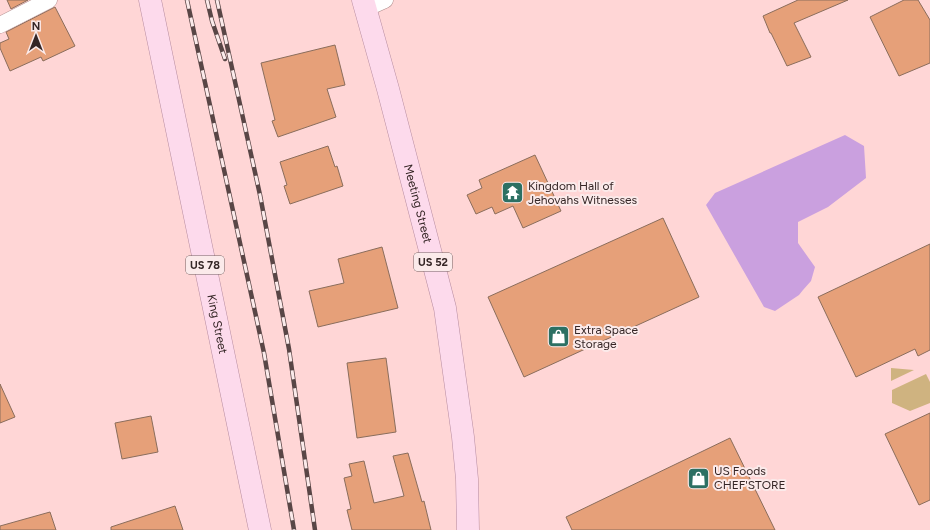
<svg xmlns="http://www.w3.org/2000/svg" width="930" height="530" font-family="Figtree,sans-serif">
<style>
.green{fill:#cfb380}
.water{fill:#caa0df}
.building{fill:#e6a079;stroke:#8a6d5c}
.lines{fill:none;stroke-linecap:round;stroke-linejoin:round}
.street-casing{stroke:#b18c8c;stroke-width:17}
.primary-casing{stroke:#b68b9f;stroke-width:23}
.street{stroke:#fff;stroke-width:16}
.primary{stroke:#fddaec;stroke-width:22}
.rail-casing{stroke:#594646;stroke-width:4.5}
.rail{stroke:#fbeaea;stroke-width:3;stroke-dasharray:9;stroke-linecap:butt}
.labels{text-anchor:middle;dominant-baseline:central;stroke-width:4;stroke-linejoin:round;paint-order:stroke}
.shield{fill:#fbeaea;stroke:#706161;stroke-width:1}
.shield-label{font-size:11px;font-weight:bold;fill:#352626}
.poi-label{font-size:12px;fill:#352626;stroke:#fbeaea;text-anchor:start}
.street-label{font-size:12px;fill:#352626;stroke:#fbeaea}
</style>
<rect width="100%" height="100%" fill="#ffd6d6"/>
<!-- green -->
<path class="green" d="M891 368 914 370 891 381Z
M926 374 930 382V403L910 411 892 403V390Z"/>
<!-- water -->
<path class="water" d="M845 135 864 146 866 178 828 207 798 222V243L815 267 811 281 803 290 799 295 775 311 764 307 706 205 715 193Z"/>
<!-- building -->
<path class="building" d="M7 0H28L11 9Z
M798 0H848L794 23 811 57 787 66 771 33H770L763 16Z
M904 0H918L930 20V63L899 76 870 17Z
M55 7 75 46 43 61 41 57 10 71 0 48V43L9 39 6 32Z
M335 45 345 85 327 89 336 117 278 137 272 121 275 120 261 63Z
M328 146 335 167 337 166 343 186 290 204 284 186 287 185 280 162Z
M535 155 561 211 523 228 513 206 495 214 492 207 476 214 467 195 482 188 479 180Z
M663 218 699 297 524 377 488 297Z
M930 244V350L918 356 915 349 856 377 818 297Z
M382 247 398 308 318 327 309 291 344 283 338 259Z
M386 358 396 432 357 438 347 363Z
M0 384 15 417 0 423Z
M930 413V500L919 505 885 434Z
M151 416 158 452 122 459 115 423Z
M730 438 775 530H572L566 517Z
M408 453 422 502 424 501 431 530H352L347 510 351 509 344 478 352 476 349 464 364 461 374 503 404 496 393 456Z
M175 506 183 530H111V527Z
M50 512 56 530H0V526Z"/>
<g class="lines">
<defs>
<path id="street" d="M365 9 385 0
M0 25 49 0"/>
<g id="primary">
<path id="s1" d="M150 0 260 530"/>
<path id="s2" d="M363 0 388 89 445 308 463 437 467 479 468 530"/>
</g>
</defs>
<!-- street casing -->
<use href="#street" class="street-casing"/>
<!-- primary casing -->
<use href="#primary" class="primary-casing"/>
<!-- street -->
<use href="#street" class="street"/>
<!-- primary -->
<use href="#primary" class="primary"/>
<defs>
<path id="rail" d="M187 0 264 353 294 530
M207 0 212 21 225 59
M217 0 260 195 289 349 315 530"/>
</defs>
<!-- rail casing -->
<use href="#rail" class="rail-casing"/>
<!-- rail -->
<use href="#rail" class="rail"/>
</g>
<!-- icons -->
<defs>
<symbol id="temple-square" viewBox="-11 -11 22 22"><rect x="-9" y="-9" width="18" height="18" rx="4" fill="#2c7063" stroke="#fbeaea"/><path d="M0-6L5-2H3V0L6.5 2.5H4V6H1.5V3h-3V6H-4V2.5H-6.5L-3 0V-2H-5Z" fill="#fff"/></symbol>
<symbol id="shop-square" viewBox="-11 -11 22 22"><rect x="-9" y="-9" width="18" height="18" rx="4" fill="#2c7063" stroke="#fbeaea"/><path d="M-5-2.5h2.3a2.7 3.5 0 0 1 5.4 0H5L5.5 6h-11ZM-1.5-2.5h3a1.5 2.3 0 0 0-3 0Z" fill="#fff"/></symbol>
</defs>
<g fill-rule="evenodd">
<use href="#temple-square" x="500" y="180" width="25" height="25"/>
<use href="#shop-square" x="546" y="324" width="25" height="25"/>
<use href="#shop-square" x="686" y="466" width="25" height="25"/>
</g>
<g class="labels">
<!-- shield labels -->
<g class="shield">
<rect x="414" y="253" width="38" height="18" rx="3"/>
<rect x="186" y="256" width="38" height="18" rx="3"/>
</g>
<g class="shield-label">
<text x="433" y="262">US 52</text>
<text x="205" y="265">US 78</text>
</g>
<!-- poi labels -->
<g class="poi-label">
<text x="528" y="186">Kingdom Hall of<tspan x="528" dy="14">Jehovahs Witnesses</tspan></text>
<text x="574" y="330">Extra Space<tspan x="574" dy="14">Storage</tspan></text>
<text x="714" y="471">US Foods<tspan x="714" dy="14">CHEF'STORE</tspan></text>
</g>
<!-- street labels -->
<g class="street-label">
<text stroke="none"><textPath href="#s2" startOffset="211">Meeting Street</textPath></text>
<text stroke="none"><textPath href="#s1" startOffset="331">King Street</textPath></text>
</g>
</g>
<!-- north arrow -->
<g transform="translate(36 36)" stroke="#fbeaea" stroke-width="3" paint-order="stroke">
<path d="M0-3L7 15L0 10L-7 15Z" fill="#352626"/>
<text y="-6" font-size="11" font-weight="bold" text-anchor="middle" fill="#352626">N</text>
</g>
</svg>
